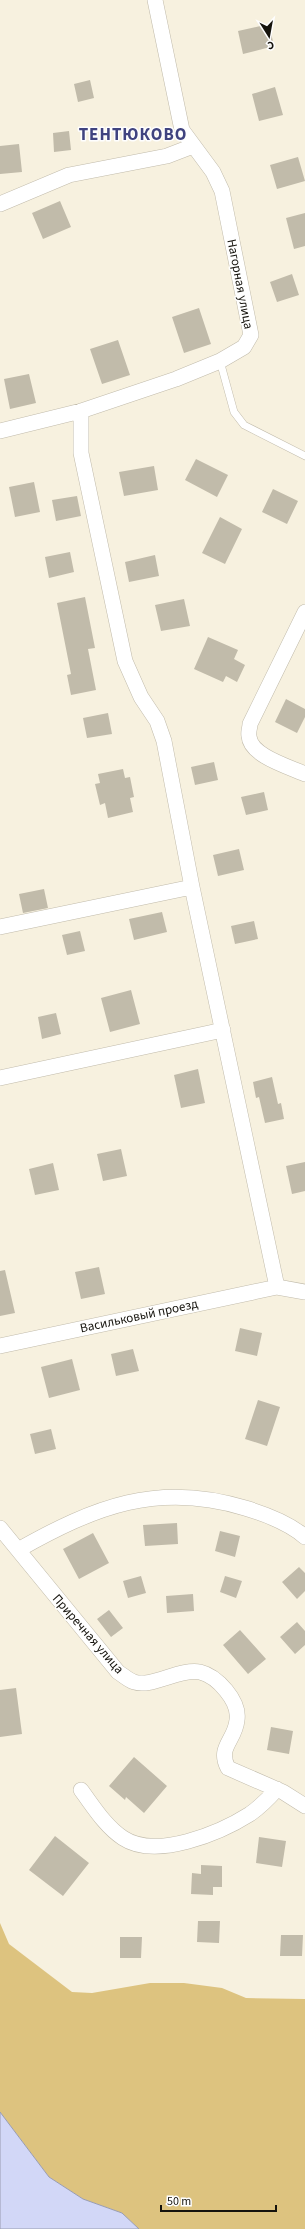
<svg xmlns="http://www.w3.org/2000/svg" width="305" height="2229" font-family="'Source Sans 3',sans-serif">
<style>
.green{fill:#ddc37f}
.water{fill:#d2d7f7;stroke:#999cb1}
.building{fill:#c1bbaa}
.lines{fill:none;stroke-linecap:round;stroke-linejoin:round}
.lane-casing{stroke:#c1bbab;stroke-width:8}
.street-casing{stroke:#c1bbab;stroke-width:16}
.lane{stroke:#fff;stroke-width:7}
.street{stroke:#fff;stroke-width:15}
.labels{text-anchor:middle;dominant-baseline:central;stroke-width:3;stroke-linejoin:round;paint-order:stroke}
.street-label{font-size:13px;fill:#15130d;stroke:#fefefe}
.district-label{font-size:17px;font-weight:bold;letter-spacing:1px;fill:#40437f;stroke:#fefefe}
</style>
<rect width="100%" height="100%" fill="#f7f1df"/>
<!-- green -->
<path class="green" d="M0 1923 9 1944 72 1992 92 1993 150 1983H184L222 1988 246 1998 305 1999V2229H139L122 2213 83 2199 49 2177 0 2112Z"/>
<!-- water -->
<path class="water" d="M0 2112 49 2177 83 2199 122 2213 139 2229H0Z"/>
<!-- building -->
<path class="building" d="M269 24 274 46 243 54 238 31Z
M90 80 94 98 78 102 74 84Z
M275 87 283 115 259 121 252 94Z
M69 131 71 150 54 152 53 133Z
M19 144 22 172 0 174V146Z
M298 157 305 181 277 189 270 165Z
M60 201 71 227 43 239 32 213Z
M305 213V246L294 249 286 218Z
M292 274 299 295 277 302 270 282Z
M199 308 211 344 184 353 172 317Z
M118 340 130 375 102 384 90 349Z
M29 374 36 403 10 409 4 379Z
M196 459 228 475 217 497 185 480Z
M154 466 158 490 124 496 119 472Z
M34 482 40 512 15 517 9 487Z
M273 489 298 501 287 524 262 512Z
M77 496 81 516 56 521 52 500Z
M220 517 242 529 225 564 202 553Z
M70 552 74 572 49 578 45 557Z
M155 555 159 576 129 582 125 562Z
M85 597 95 648 88 649 96 690 71 695 67 675 71 674 57 603Z
M184 599 190 626 161 631 155 605Z
M208 637 238 650 234 659 245 665 237 682 226 676 223 682 194 669Z
M286 699 305 709V717L297 733 275 722Z
M108 713 112 734 87 738 83 718Z
M214 762 218 780 195 785 191 767Z
M123 769 125 778 130 777 134 797 130 798 133 812 108 818 105 803 100 805 95 784 100 783 98 774Z
M264 792 268 810 246 815 241 797Z
M239 849 244 870 218 876 213 855Z
M44 889 48 908 23 913 19 894Z
M162 912 167 932 134 940 129 919Z
M254 921 258 939 235 944 231 926Z
M80 931 85 951 67 955 62 935Z
M131 990 140 1024 110 1032 101 998Z
M56 1013 61 1034 42 1039 38 1017Z
M198 1069 205 1103 181 1108 174 1075Z
M272 1077 278 1104 281 1103 284 1119 265 1123 259 1097 256 1098 253 1082Z
M121 1149 127 1176 103 1181 97 1154Z
M305 1162V1191L292 1194 286 1166Z
M53 1163 59 1190 35 1195 29 1169Z
M99 1267 105 1294 81 1299 75 1272Z
M5 1270 15 1313 0 1316V1271Z
M240 1328 262 1333 257 1356 235 1351Z
M133 1349 139 1371 116 1376 111 1354Z
M72 1359 80 1390 49 1398 41 1367Z
M258 1400 280 1407 267 1446 245 1439Z
M51 1429 56 1449 35 1454 30 1434Z
M177 1523 178 1544 145 1546 143 1525Z
M220 1531 240 1536 235 1557 215 1551Z
M93 1533 109 1563 79 1579 63 1549Z
M299 1567 305 1573V1591L297 1599 282 1582Z
M141 1576 146 1593 128 1598 123 1581Z
M225 1576 242 1581 236 1598 220 1592Z
M193 1594 194 1611 167 1613 166 1596Z
M109 1610 123 1628 111 1637 97 1619Z
M297 1622 305 1631V1645L295 1654 280 1637Z
M240 1630 266 1659 248 1674 223 1645Z
M16 1688 22 1734 0 1737V1690Z
M271 1727 293 1731 289 1754 267 1750Z
M134 1757 167 1786 144 1813 126 1797 125 1800 109 1786Z
M55 1836 89 1863 63 1896 29 1870Z
M259 1837 286 1841 282 1867 256 1863Z
M201 1865 222 1866V1887H213V1895L191 1894 192 1873 201 1874Z
M198 1921H220L219 1943 197 1942Z
M281 1935H303L302 1956H280Z
M120 1937H142L141 1958H120Z"/>
<g class="lines">
<defs>
<path id="lane" d="M220 361 234 412 244 425 305 456"/>
<path id="street" d="M0 204 69 175 167 156 193 146
M81 411V453L125 661 141 697 157 721 164 741 192 887 277 1287
M0 431 81 411 176 379 220 361 244 347 251 335 222 191 213 172 182 130 155 0
M305 612 250 724C250 728 248 732 249 736 250 756 290 767 305 774
M0 927 192 887
M0 1078 223 1030
M0 1346 277 1287 305 1292
M0 1528 118 1672C123 1675 128 1680 134 1682 152 1688 180 1668 200 1672 217 1676 240 1701 237 1720 235 1741 217 1747 228 1768L283 1792 305 1806
M18 1550C94 1507 158 1481 245 1508 265 1514 289 1523 305 1537
M81 1790C93 1806 105 1826 123 1838 156 1860 220 1833 250 1814 260 1807 269 1798 277 1789"/>
</defs>
<!-- lane casing -->
<use href="#lane" class="lane-casing"/>
<!-- street casing -->
<use href="#street" class="street-casing"/>
<!-- lane -->
<use href="#lane" class="lane"/>
<!-- street -->
<use href="#street" class="street"/>
</g>
<g class="labels">
<!-- street labels -->
<g class="street-label">
<text transform="translate(240 284) rotate(79)">Нагорная улица</text>
<text transform="translate(139 1316) rotate(-12)">Васильковый проезд</text>
<text transform="translate(88 1634) rotate(49)">Приречная улица</text>
</g>
<!-- district labels -->
<g class="district-label">
<text x="133" y="135">ТЕНТЮКОВО</text>
</g>
</g>
<!-- north arrow -->
<g transform="translate(269 36) rotate(169)" stroke="#fefefe" stroke-width="3" paint-order="stroke">
<path d="M0-3L7 15L0 10L-7 15Z" fill="#15130d"/>
<text y="-6" font-size="11" font-weight="bold" text-anchor="middle" fill="#15130d">С</text>
</g>
<!-- scale -->
<path d="M161 2205v6h115v-6" fill="none" stroke="#15130d" stroke-width="2"/>
<text x="167" y="2205" font-size="12" fill="#15130d" stroke="#fefefe" stroke-width="3" paint-order="stroke">50 m</text>
</svg>
